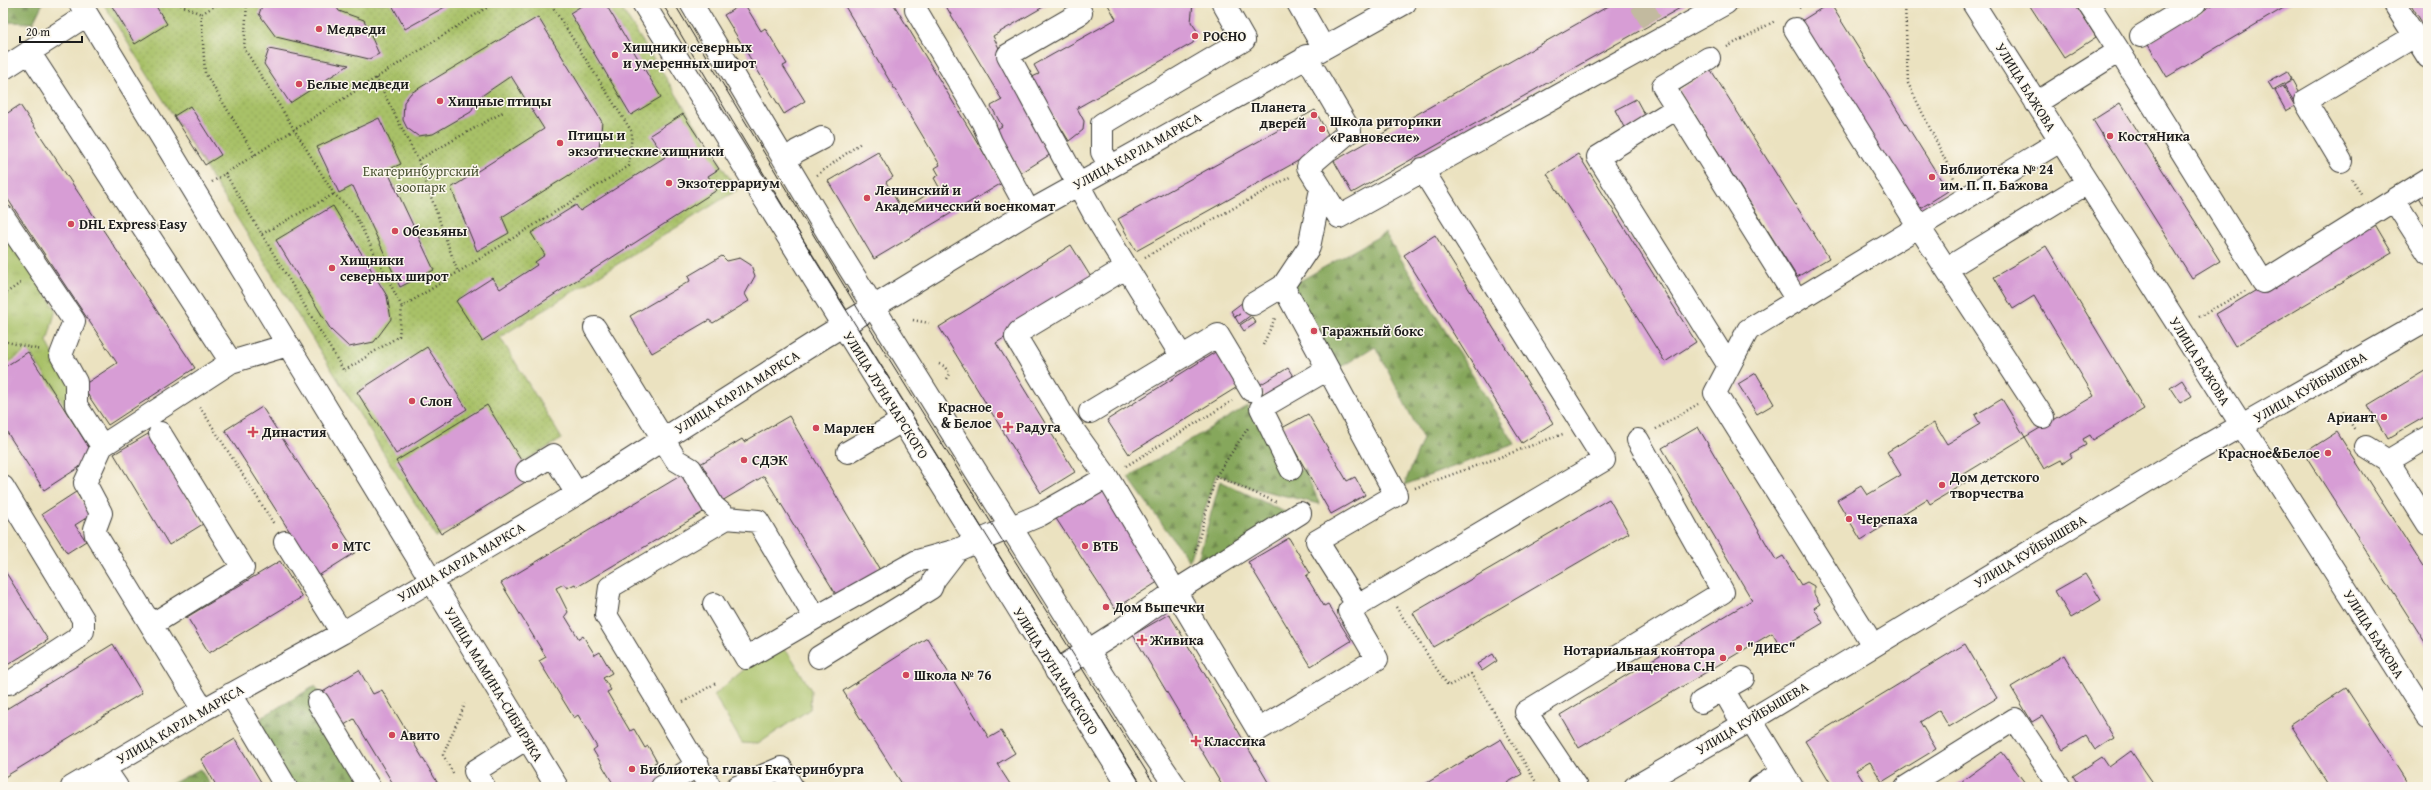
<svg xmlns="http://www.w3.org/2000/svg" width="2431" height="790" font-family="'Gentium Book Plus',serif">
<style>
.grass{fill:url(#grass-tufts);stroke:#626e42}
.forest{fill:url(#forest-firs);stroke:#51623c}
.park{fill:url(#park-dots);stroke:#626e42}
.garden{fill:#a8c167;stroke:#626e42}
.building{fill:#d79dd5}
.lines{fill:none;stroke-linecap:round;stroke-linejoin:round}
.minor-tunnel{stroke:#c2ba9f;stroke-width:22;stroke-dasharray:22 11;stroke-linecap:butt}
.minor-casing{stroke:#3b3a35;stroke-width:24}
.major-casing{stroke:#3b3a35;stroke-width:24}
.path{stroke:#3b3a35;stroke-width:2.5;stroke-dasharray:1 3;stroke-linecap:butt}
.minor{stroke:#fff;stroke-width:22}
.major{stroke:#fff;stroke-width:22}
.tram{stroke:#1c1c1c;stroke-width:1}
.poi-dot{fill:#d1495b;stroke:#fbf7ec;stroke-width:1.5}
.labels{text-anchor:middle;dominant-baseline:central;stroke-width:3;stroke-linejoin:round;paint-order:stroke}
.poi-label{font-size:14px;font-weight:bold;fill:#1c1c1c;stroke:#fbf7ec;text-anchor:start}
.street-label{font-size:14px;fill:#1c1c1c;stroke:#fbf7ec}
.park-label{font-size:14px;fill:#4d5636;stroke:#fbf7ec}
</style>
<defs>
<pattern id="grass-tufts" width="24" height="20" patternUnits="userSpaceOnUse"><rect width="24" height="20" fill="#a8c167"/><path d="M3 7l-1-3M5 7V3M7 7l1-3M15 17l-1-3M17 17v-4M19 17l1-3" fill="none" stroke="#90a559"/></pattern>
<pattern id="forest-firs" width="22" height="20" patternUnits="userSpaceOnUse"><rect width="22" height="20" fill="#86a75c"/><path d="M5 1l3.5 6h-7zM16 11l3.5 6h-7z" fill="#6d874b"/></pattern>
<pattern id="park-dots" width="8" height="8" patternUnits="userSpaceOnUse"><rect width="8" height="8" fill="#a8c167"/><path d="M2 2h.1M6 6h.1" fill="none" stroke="#90a559" stroke-width="1.8" stroke-linecap="round"/></pattern>
</defs>
<rect width="100%" height="100%" fill="#fbf7ec"/>
<filter id="ink" filterUnits="userSpaceOnUse"><feTurbulence type="fractalNoise" baseFrequency=".025" numOctaves="2"/><feDisplacementMap in="SourceGraphic" scale="8" xChannelSelector="R" yChannelSelector="G"/><feConvolveMatrix kernelMatrix="1 2 1 2 8 2 1 2 1" color-interpolation-filters="sRGB"/></filter>
<filter id="wash" filterUnits="userSpaceOnUse"><feTurbulence type="fractalNoise" baseFrequency=".012" numOctaves="4" result="noise"/><feDisplacementMap in="SourceGraphic" scale="16" xChannelSelector="R" yChannelSelector="G"/><feGaussianBlur stdDeviation="0.9" result="paint"/><feColorMatrix in="noise" values="0 0 0 0 0 0 0 0 0 0 0 0 0 0 0 0 0 1.4 0 .05"/><feComposite in="paint" operator="in"/></filter>
<g filter="url(#wash)">
<rect width="100%" height="100%" fill="#ebe2c0"/>
<!-- grass -->
<path class="grass" d="M3 231 56 309 47 342 71 387 68 410 28 350 3 366Z"/>
<!-- forest -->
<path class="forest" d="M3 3H43L33 23 7 22 3 11Z
M1385 233 1515 444 1404 485 1423 439 1375 346 1338 369 1291 286Z
M1247 406 1289 474 1304 469 1320 504 1252 488 1216 474 1189 561 1128 477Z
M1220 481 1289 514 1194 574Z
M315 686 377 787H276L255 752 262 717Z
M200 769 212 787H166Z"/>
<!-- park -->
<path class="park" d="M103 3H618L737 190 500 337 562 439 522 462 532 478 436 537Z"/>
<!-- garden -->
<path class="garden" d="M783 649 790 655 811 690 810 709 758 744 742 743 714 695 754 661Z"/>
<g id="blocks">
<!-- building -->
<path class="building" d="M110 3H154L167 24 135 44Z
M263 3H334L339 11 364 20 379 54 369 59 276 37 259 14Z
M391 3H452L405 29Z
M586 3H605L661 97 631 115 570 13Z
M744 3 761 31 765 28 787 64 783 66 805 101 784 114 724 15Z
M843 3H893L1002 183 874 259 828 181 878 152 893 177 886 182 902 210 939 187 934 178 939 175 935 168 940 165Z
M944 3H1050L993 36 1051 154 1021 173 996 130 1002 126 991 106 1002 100Z
M1107 3H1193L1191 22 1198 32 1193 43 1077 108 1084 121 1083 130 1069 141 1030 78 1039 74 1034 65 1116 19Z
M1614 3H1689L1352 193 1334 161Z
M1830 3 1948 191 1916 211 1798 23Z
M2028 3H2074L2096 37 2064 58Z
M2216 3H2292L2167 77 2147 43Z
M2410 3H2428V32L2426 29Z
M538 17 602 122 598 157 502 217 509 233 477 251 451 188 544 129 511 76 477 99 471 112 433 134 418 136 407 128 403 120 404 102 411 93Z
M269 49 349 65 290 103 264 64Z
M1711 70 1829 258 1797 277 1679 90Z
M2287 71 2292 79 2273 90 2268 82Z
M2293 80 2304 100 2296 105 2284 85Z
M2283 86 2295 106 2286 111 2275 91Z
M1636 99 1647 119 1626 131 1615 110Z
M2120 103 2220 261 2192 278 2093 120Z
M20 105 195 368 108 425 82 386 117 363 3 192V116Z
M190 106 221 155 205 165 174 116Z
M1315 110 1332 142 1136 251 1118 219Z
M683 114 719 169 708 176 717 190 482 341 456 301 492 278 500 289 537 265 535 262 545 255 531 233 576 205 580 211 665 157 650 135Z
M379 118 401 164 387 170 434 270 400 287 353 186 339 193 317 147Z
M1578 154 1696 342 1665 362 1547 174Z
M2428 192V212L2419 197Z
M333 206 387 296 391 319 374 342 349 347 331 330 276 240Z
M2373 221 2392 253 2235 346 2216 314Z
M1435 235 1553 423 1522 443 1404 255Z
M1071 245 1094 282 996 343 1075 472 1041 493 939 327Z
M2046 246 2144 409 2093 440 2090 435 2083 439 2086 445 2070 454 2072 457 2063 463 2061 460 2044 469 2025 437 2094 396 2034 296 2013 309 1994 277Z
M722 256 727 261 740 258 751 265 755 276 745 294 749 301 713 323 709 320 652 353 630 316 690 281 688 276Z
M1243 302 1251 315 1239 324 1235 317 1240 314 1235 317 1231 311Z
M1252 317 1256 323 1244 331 1240 325Z
M427 347 467 409 396 454 357 392Z
M1217 351 1239 386 1129 454 1107 420Z
M28 352 95 457 44 490 3 426V368Z
M1288 368 1297 383 1267 401 1258 386Z
M2428 369V415L2387 439 2368 405Z
M1756 373 1774 404 1757 414 1738 384Z
M2182 380 2192 396 2180 403 2170 388Z
M2002 399 2025 437 1961 476 1965 483 1930 504 1927 499 1861 540 1837 500 1861 486 1867 495 1901 475 1887 452 1934 423 1947 444 1980 424 1975 415Z
M487 405 532 478 441 534 396 461Z
M262 407 356 552 318 576 225 430Z
M1308 414 1347 481 1355 477 1365 495 1331 514 1282 428Z
M789 416 880 570 837 596 764 476 577 587 575 584 567 588 564 584 556 588 568 612 565 616 579 639 583 636 595 655 600 652 612 673 603 678 611 690 607 692 630 731 634 729 645 748 648 746 657 762 654 763 662 777 661 787 614 785 593 750 597 747 578 715 574 718 539 661 546 657 501 583 742 439 744 442Z
M1698 427 1776 560 1783 556 1801 585 1807 582 1814 586V594L1820 604 1814 608 1823 623 1781 648 1772 633 1579 748 1560 715 1752 600 1662 448Z
M2337 432 2428 574V647L2304 453Z
M148 434 203 524 169 545 114 454Z
M1104 486 1164 578 1115 609 1055 517Z
M76 492 91 515 75 525 86 541 67 553 42 514Z
M1609 499 1629 533 1433 647 1413 613Z
M1289 538 1310 573 1306 576 1324 606 1328 604 1351 641 1311 666 1248 562Z
M280 561 302 597 209 653 187 617Z
M3 568 48 640 4 667 3 666Z
M2085 574 2101 600 2071 618 2055 591Z
M1169 614 1183 637 1271 787H1223L1133 635Z
M927 638 989 738 1001 731 1015 753 997 764 1012 787H904L843 691Z
M113 644 142 693 3 778V711Z
M1965 644 1997 698 1949 727 1939 710 1920 722 1936 749 1882 782 1870 762 1856 770 1867 787H1833L1805 741Z
M1493 654 1497 661 1482 671 1477 664Z
M2064 655 2114 738 2095 750 2086 736 2063 750 2042 716 2032 722 2011 687Z
M359 670 373 694 382 690 440 787H395L354 719 341 727 321 693Z
M2346 688 2410 787H2330L2290 725Z
M235 739 245 755 264 787H217L201 759Z
M1501 739 1522 774 1500 787H1420Z
M2131 751 2156 787H2080L2073 776 2102 757 2109 767Z
M2002 752 2028 787H1954Z"/>
</g>
</g>
<g filter="url(#ink)">
<use href="#blocks" fill-opacity="0" stroke="#3b3a35" stroke-width="1"/>
<g class="lines">
<!-- minor-tunnel -->
<path class="minor-tunnel" d="M1640 3 1653 24"/>
<defs>
<path id="minor" d="M80 3 557 787
M1298 3 1323 47
M1973 3 2428 718
M2088 3 2119 51
M2394 3 2428 57
M916 10 983 123 991 142 1029 212
M1081 13 1008 55 1098 221 1182 357
M1795 29 1919 227 2043 417
M2141 36 2195 3
M29 52 231 362
M1306 56 1350 131 1308 167 1339 217 1726 3
M3 69 87 15
M2036 103 2119 51 2263 282 2394 200 2428 253
M1677 108 1663 86 1709 58
M785 160 797 151 822 138
M2341 161 2305 101 2415 36
M1110 166 1102 152V124L1244 40 1223 3
M2394 200 2428 179
M3 216 74 321 61 355 76 382V405L102 446
M1127 267 1019 332 1016 337 1064 417 1107 477 1258 730 1377 659 1349 611 1604 460 1422 169
M1948 268 2087 183
M1253 304 1283 286
M595 328 676 460 691 469 713 506 727 518
M1729 366 1598 157 1677 108 1797 300
M1328 369 1396 495 1317 541 1358 606
M1090 412 1218 335 1251 390
M2366 447 2388 461 2428 524
M848 452 902 421
M2388 461 2428 437
M1291 469 1261 408 1328 369 1283 286 1309 247 1321 189
M527 471 553 455 577 494
M3 487 83 619V631L75 640 9 683
M285 542 342 633
M714 604 746 658 815 618
M151 625 243 568 160 433
M1873 645 1715 393 1748 330 2060 141
M819 657 931 588 934 580 957 550 1040 515 1107 477
M1056 671 1116 633 1174 592 1300 513
M1723 689 1743 724
M231 694 286 787
M318 702 369 787
M1701 702 1743 678
M203 710 96 535 95 529 101 513 85 483 102 446 231 362 288 345
M1751 720 1792 787
M104 768 117 787
M72 787 203 710 342 633 577 494 824 337 1029 212 1405 3
M484 787 475 771 527 738
M662 787 698 765
M710 787 606 615 610 587 727 518 758 521 815 618 917 561 957 550
M737 787 781 768 792 787
M1576 787 1526 712 1723 592 1638 440
M1759 787 1783 772
M1906 787 2015 719 2060 787"/>
<path id="major" d="M643 3 1129 787
M691 3 838 250 1138 731 1176 787
M1635 787 1751 720 2193 453 2428 319"/>
</defs>
<!-- minor casing -->
<use href="#minor" class="minor-casing"/>
<!-- major casing -->
<use href="#major" class="major-casing"/>
<!-- path -->
<path class="path" d="M177 3 201 14
M220 3 201 14 205 73 255 155
M247 3 244 48 334 194 354 213 402 307
M1905 3 1908 83 1955 180
M1799 8 1807 3
M1727 47 1775 21
M376 78 418 160 458 273
M418 160 505 111
M225 173 344 371 399 336 402 307 629 166 632 132 550 3
M817 175 862 142
M2352 179 2362 195
M212 182 494 3
M262 234 334 194
M1145 257 1290 177
M3 295 22 282
M2199 317 2245 291
M913 320 929 323
M3 341 41 350
M1263 345 1275 318
M939 364 944 366 950 374 947 379
M200 407 274 524
M2343 411 2355 430
M1656 429 1698 404
M1126 466 1232 401
M1216 476 1276 502
M1415 488 1563 434
M1195 553 1216 476 1248 428
M1396 607 1448 686 1471 674 1539 787
M683 702 716 683
M453 773 443 755 465 704"/>
<!-- minor -->
<use href="#minor" class="minor"/>
<!-- major -->
<use href="#major" class="major"/>
<!-- tram -->
<path class="tram" d="M662 3 817 263 1143 787
M674 3 861 314 1156 787"/>
</g>
</g>
<!-- markers -->
<g class="poi-dot">
<circle cx="319" cy="29" r="4"/>
<circle cx="1195" cy="36" r="4"/>
<circle cx="615" cy="55" r="4"/>
<circle cx="299" cy="84" r="4"/>
<circle cx="440" cy="101" r="4"/>
<circle cx="1314" cy="115" r="4"/>
<circle cx="1322" cy="129" r="4"/>
<circle cx="2110" cy="136" r="4"/>
<circle cx="560" cy="143" r="4"/>
<circle cx="1932" cy="177" r="4"/>
<circle cx="669" cy="183" r="4"/>
<circle cx="867" cy="198" r="4"/>
<circle cx="71" cy="224" r="4"/>
<circle cx="395" cy="231" r="4"/>
<circle cx="332" cy="268" r="4"/>
<circle cx="1314" cy="331" r="4"/>
<circle cx="412" cy="401" r="4"/>
<circle cx="1000" cy="415" r="4"/>
<circle cx="2384" cy="417" r="4"/>
<path d="M1006 421h4v4h4v4h-4v4h-4v-4h-4v-4h4z"/>
<circle cx="816" cy="428" r="4"/>
<path d="M251 426h4v4h4v4h-4v4h-4v-4h-4v-4h4z"/>
<circle cx="2328" cy="453" r="4"/>
<circle cx="744" cy="460" r="4"/>
<circle cx="1942" cy="485" r="4"/>
<circle cx="1849" cy="519" r="4"/>
<circle cx="335" cy="546" r="4"/>
<circle cx="1085" cy="546" r="4"/>
<circle cx="1106" cy="607" r="4"/>
<path d="M1140 634h4v4h4v4h-4v4h-4v-4h-4v-4h4z"/>
<circle cx="1739" cy="648" r="4"/>
<circle cx="1723" cy="658" r="4"/>
<circle cx="906" cy="675" r="4"/>
<circle cx="392" cy="735" r="4"/>
<path d="M1194 735h4v4h4v4h-4v4h-4v-4h-4v-4h4z"/>
<circle cx="632" cy="769" r="4"/>
</g>
<g class="labels">
<!-- poi labels -->
<g class="poi-label">
<text x="327" y="29">Медведи</text>
<text x="1203" y="36">РОСНО</text>
<text x="623" y="47">Хищники северных<tspan x="623" dy="16">и умеренных широт</tspan></text>
<text x="307" y="84">Белые медведи</text>
<text x="448" y="101">Хищные птицы</text>
<text x="1306" y="107" text-anchor="end">Планета<tspan x="1306" dy="16">дверей</tspan></text>
<text x="1330" y="121">Школа риторики<tspan x="1330" dy="16">«Равновесие»</tspan></text>
<text x="568" y="135">Птицы и<tspan x="568" dy="16">экзотические хищники</tspan></text>
<text x="2118" y="136">КостяНика</text>
<text x="1940" y="169">Библиотека № 24<tspan x="1940" dy="16">им. П. П. Бажова</tspan></text>
<text x="677" y="183">Экзотеррариум</text>
<text x="875" y="190">Ленинский и<tspan x="875" dy="16">Академический военкомат</tspan></text>
<text x="79" y="224">DHL Express Easy</text>
<text x="403" y="231">Обезьяны</text>
<text x="340" y="260">Хищники<tspan x="340" dy="16">северных широт</tspan></text>
<text x="1322" y="331">Гаражный бокс</text>
<text x="420" y="401">Слон</text>
<text x="992" y="407" text-anchor="end">Красное<tspan x="992" dy="16">&amp; Белое</tspan></text>
<text x="2376" y="417" text-anchor="end">Ариант</text>
<text x="1016" y="427">Радуга</text>
<text x="824" y="428">Марлен</text>
<text x="262" y="432">Династия</text>
<text x="2320" y="453" text-anchor="end">Красное&amp;Белое</text>
<text x="752" y="460">СДЭК</text>
<text x="1950" y="477">Дом детского<tspan x="1950" dy="16">творчества</tspan></text>
<text x="1857" y="519">Черепаха</text>
<text x="343" y="546">МТС</text>
<text x="1093" y="546">ВТБ</text>
<text x="1114" y="607">Дом Выпечки</text>
<text x="1150" y="640">Живика</text>
<text x="1747" y="648">"ДИЕС"</text>
<text x="1715" y="650" text-anchor="end">Нотариальная контора<tspan x="1715" dy="16">Иващенова С.Н</tspan></text>
<text x="914" y="675">Школа № 76</text>
<text x="400" y="735">Авито</text>
<text x="1204" y="741">Классика</text>
<text x="640" y="769">Библиотека главы Екатеринбурга</text>
</g>
<!-- street labels -->
<g class="street-label">
<text transform="translate(2026 87) rotate(58)">УЛИЦА БАЖОВА</text>
<text transform="translate(1137 151) rotate(-29)">УЛИЦА КАРЛА МАРКСА</text>
<text transform="translate(2200 361) rotate(58)">УЛИЦА БАЖОВА</text>
<text transform="translate(2310 387) rotate(-30)">УЛИЦА КУЙБЫШЕВА</text>
<text transform="translate(737 392) rotate(-32)">УЛИЦА КАРЛА МАРКСА</text>
<text transform="translate(886 395) rotate(58)">УЛИЦА ЛУНАЧАРСКОГО</text>
<text transform="translate(2030 551) rotate(-31)">УЛИЦА КУЙБЫШЕВА</text>
<text transform="translate(461 562) rotate(-30)">УЛИЦА КАРЛА МАРКСА</text>
<text transform="translate(2374 634) rotate(58)">УЛИЦА БАЖОВА</text>
<text transform="translate(1056 671) rotate(58)">УЛИЦА ЛУНАЧАРСКОГО</text>
<text transform="translate(494 684) rotate(59)">УЛИЦА МАМИНА-СИБИРЯКА</text>
<text transform="translate(1752 718) rotate(-31)">УЛИЦА КУЙБЫШЕВА</text>
<text transform="translate(180 724) rotate(-30)">УЛИЦА КАРЛА МАРКСА</text>
</g>
<!-- park labels -->
<g class="park-label">
<text x="421" y="171">Екатеринбургский<tspan x="421" dy="16">зоопарк</tspan></text>
</g>
</g>
<!-- margin -->
<rect width="2431" height="790" fill="none" stroke="#fbf7ec" stroke-width="16"/>
<!-- scale -->
<path d="M20 36v6h62v-6" fill="none" stroke="#1c1c1c" stroke-width="2"/>
<text x="26" y="36" font-size="12" fill="#1c1c1c" stroke="#fbf7ec" stroke-width="3" paint-order="stroke">20 m</text>
</svg>
